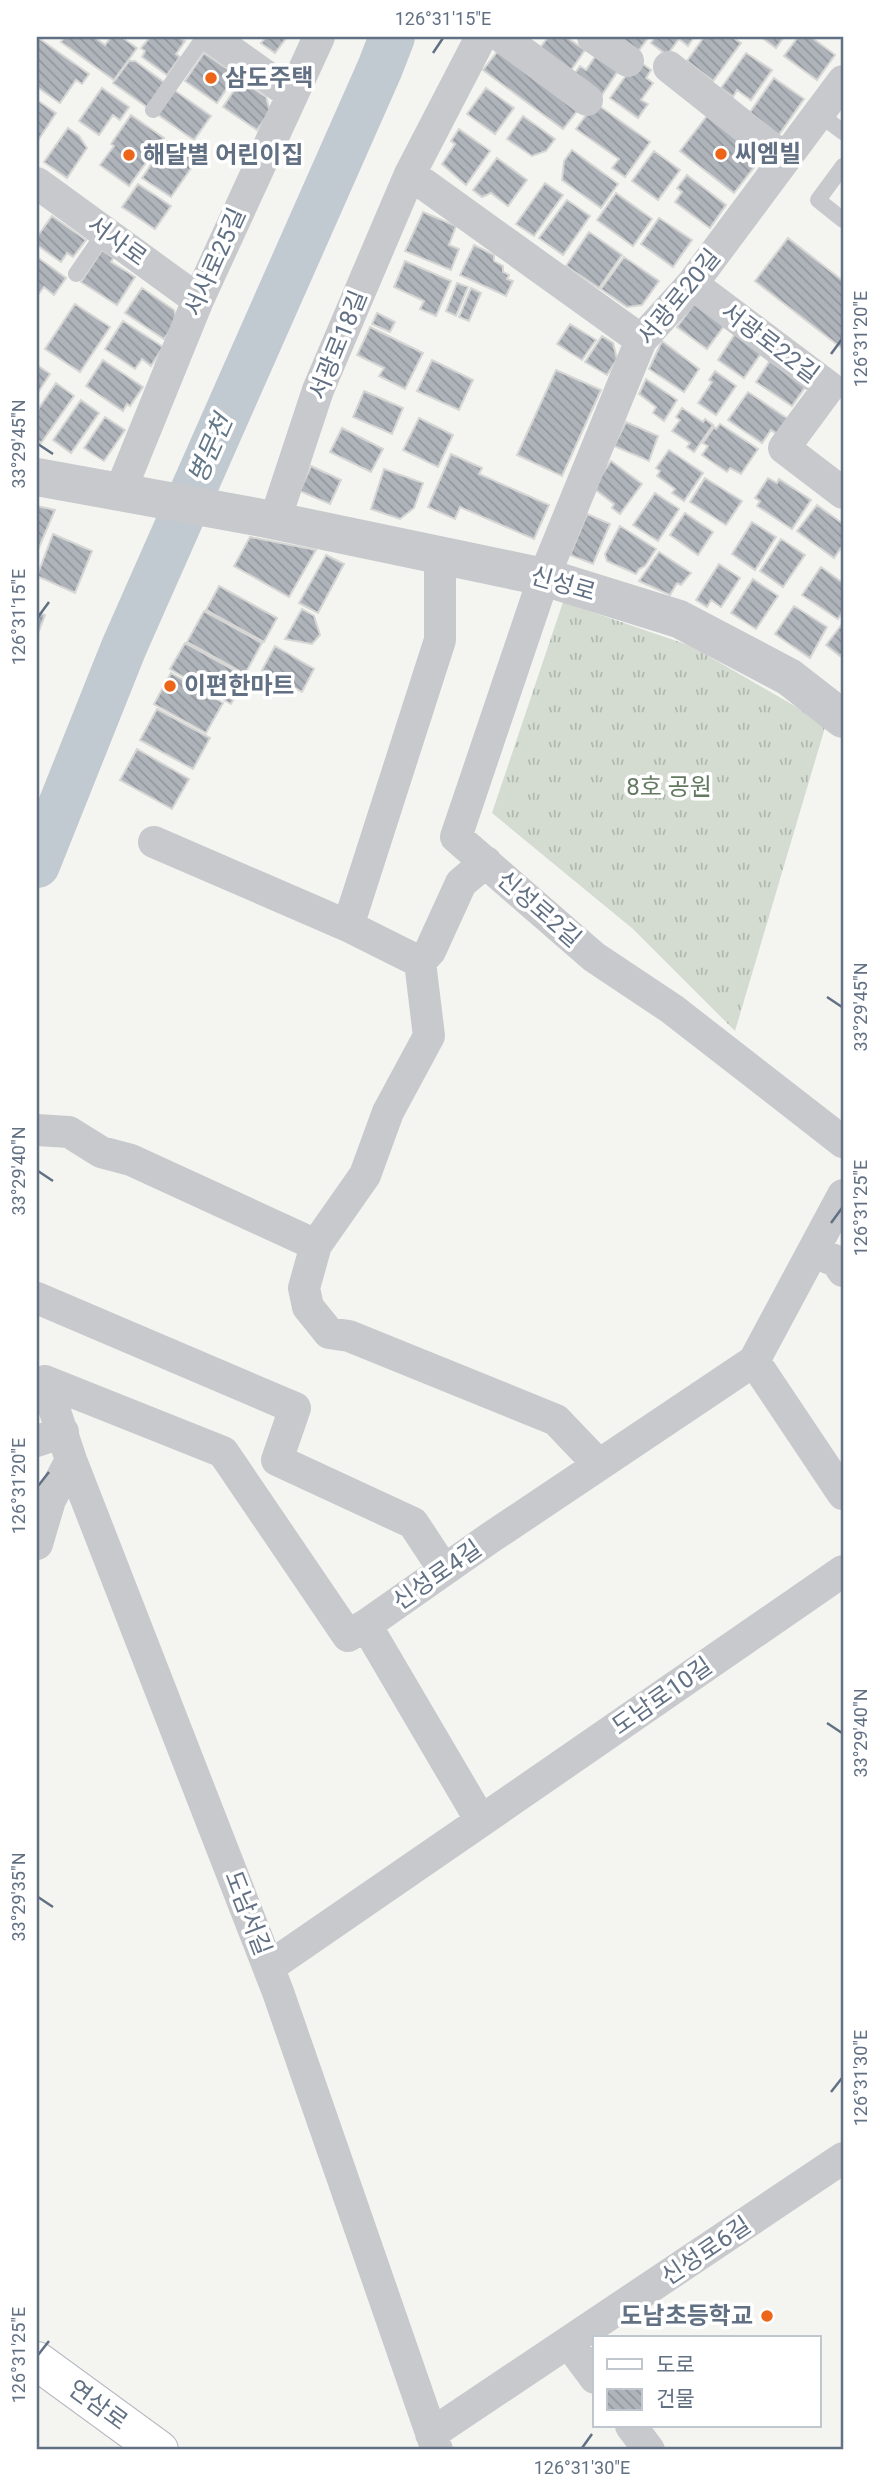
<svg xmlns="http://www.w3.org/2000/svg" width="880" height="2487" font-family="Roboto,'Noto Sans KR',sans-serif">
<style>
.grass{fill:url(#grass-tufts)}
.lines{fill:none;stroke-linecap:round;stroke-linejoin:round}
.river{stroke:#c2cad1;stroke-width:46}
.building{fill:url(#building-back-hatch);stroke:#d6d6d4;stroke-width:2}
.secondary-casing{stroke:#b6bac0;stroke-width:40}
.service{stroke:#c7c9cd;stroke-width:16}
.minor{stroke:#c7c9cd;stroke-width:32}
.tertiary{stroke:#c7c9cd;stroke-width:38}
.secondary{stroke:#fff;stroke-width:38}
.ticks{fill:none;stroke:#627084;stroke-width:2.5}
.poi-dot{fill:#ed6518;stroke:#fff;stroke-width:2.5}
.labels{text-anchor:middle;dominant-baseline:central;stroke-width:7;stroke-linejoin:round;paint-order:stroke}
.poi-label{font-size:24px;font-weight:bold;fill:#627084;stroke:#fff;text-anchor:start}
.street-label{font-size:24px;fill:#627084;stroke:#fff}
.park-label{font-size:24px;fill:#637a61;stroke:#fff}
.water-label{font-size:26px;font-style:italic;fill:#637988;stroke:#fff}
.neatline{fill:none;stroke:#627084;stroke-width:2.5}
.ticks-label{font-size:18px;text-anchor:middle;fill:#627084}
</style>
<defs>
<pattern id="grass-tufts" width="24" height="20" patternUnits="userSpaceOnUse" patternTransform="scale(1.75)"><rect width="24" height="20" fill="#d4dcd1"/><path d="M3 7l-1-3M5 7V3M7 7l1-3M15 17l-1-3M17 17v-4M19 17l1-3" fill="none" stroke="#afb7af"/></pattern>
<pattern id="building-back-hatch" width="6" height="6" patternUnits="userSpaceOnUse" patternTransform="scale(1.75)"><rect width="6" height="6" fill="#afb4bb"/><path d="M-1 5l2 2M0 0l6 6M5-1l2 2" fill="none" stroke="#92979e"/></pattern>
</defs>
<rect width="100%" height="100%" fill="#f4f5f1"/>
<!-- grass -->
<path class="grass" d="M563 602 691 646 826 724 735 1031 633 929 492 813Z"/>
<g class="lines">
<!-- river -->
<path class="river" d="M37 865 124 647 380 68 392 37"/>
</g>
<!-- building -->
<path class="building" d="M37 37 89 74 82 84 76 80 60 103 37 87Z
M65 37H94L105 45 111 37H121L137 48 114 80 61 42Z
M150 37H179L185 41 176 54 180 57 167 75 142 57 145 51 141 48Z
M266 37H287L275 53 261 43Z
M548 37H566L585 50 571 70 540 48Z
M604 37H649L633 58Z
M655 37H694L688 46 679 39 667 55 651 43Z
M704 37H732L741 43 713 81 687 61Z
M761 37H784L776 48Z
M798 37H811L835 55 817 80 784 56Z
M501 47 581 106 563 129 483 70Z
M601 48 623 63 602 95 573 76 580 66 586 70Z
M204 53 236 75 217 103 185 81Z
M746 53 772 70 751 100 737 90 733 97 721 88Z
M637 60 651 70 646 78 653 83 641 100 648 104 638 118 610 98Z
M129 61H135L165 83 147 107 113 83Z
M774 78 804 99 778 136 748 115Z
M241 80 266 97 270 111 257 130 223 107Z
M102 88 129 107 120 120 113 115 99 135 79 121Z
M486 88 514 108 495 134 467 114Z
M174 90 211 116 194 140 157 114Z
M37 100 56 113 37 142Z
M595 103 650 142 625 177 612 168 619 159 576 129Z
M131 115 164 138 129 186 100 165 114 146 111 144Z
M523 116 555 139 546 151 532 156 507 139Z
M707 116 762 157 734 193 680 151Z
M68 128 79 136 87 148 67 178 44 162Z
M459 129 490 151 466 185 442 164 455 144 451 141Z
M167 141 196 161 171 197 142 178Z
M572 150 618 184 601 208 562 180 564 161Z
M654 151 680 170 658 200 632 181Z
M497 158 527 180 508 206 491 193 482 197 473 190Z
M687 175 726 205 710 228 675 202 682 192 677 188Z
M545 183 563 195 534 236 516 224Z
M138 184 171 206 155 229 122 207Z
M616 193 652 219 633 246 597 220Z
M567 200 590 216 563 255 539 238Z
M423 212 456 226 449 245 459 249 451 270 405 251Z
M52 216 86 240 73 257 67 253 61 262 37 245V237Z
M659 218 692 240 673 267 641 244Z
M589 232 622 255 599 288 566 266Z
M788 238 843 281V349L755 281Z
M474 245 494 255V261L503 266V272L509 275 507 279 513 281 506 296 460 275Z
M102 250 113 258 111 262 135 277 117 305 81 282Z
M37 257 66 278 54 295 44 287 37 296Z
M624 257 659 281 642 305 627 307 601 289Z
M405 261 451 281 436 316 420 309 424 301 394 287Z
M457 283 468 287 456 316 446 311Z
M142 288 174 310 177 320 164 339 125 313Z
M471 288 481 293 469 321 459 317Z
M697 300 727 322 707 349 677 327Z
M75 304 110 327 80 372 45 349Z
M377 313 395 322 390 332 372 324Z
M123 321 163 347 151 366 142 359 135 369 105 349Z
M570 324 596 340 582 360 557 344Z
M370 327 423 353 405 389 379 376 384 368 357 355Z
M737 331 764 349 744 378 718 360Z
M602 336 613 343 617 359 607 375 585 362Z
M662 341 699 369 684 392 649 369Z
M771 359 808 383 792 406 756 382Z
M103 360 143 387 130 406 127 404 123 411 86 386Z
M432 360 473 380 459 410 417 391Z
M37 365 50 374 37 394Z
M556 370 601 390 562 476 517 455Z
M715 371 736 386 716 415 698 403 712 382 709 380Z
M646 379 677 400 664 421 653 413 656 407 639 394Z
M56 383 74 396 41 443 37 440V411Z
M364 391 403 408 392 434 353 417Z
M748 392 791 421 781 437 771 430 762 443 728 420Z
M81 400 99 413 71 453 53 440Z
M682 408 703 422 705 419 713 425 694 452 687 447 690 443 672 431 680 420 676 417Z
M105 417 125 430 104 461 84 448Z
M419 418 453 435 438 467 403 450Z
M626 422 658 436 649 461 614 446Z
M720 424 758 449 741 474 730 468 727 472 702 455 708 446 703 443 714 427 716 429Z
M342 428 383 449 371 472 330 452Z
M669 450 703 473 684 501 672 493 675 489 657 476 660 471 656 468Z
M451 454 482 468 479 474 549 505 534 539 460 507 455 519 428 507Z
M611 461 642 484 620 514 612 508 614 504 596 490 599 479Z
M311 466 341 480 330 504 300 491Z
M384 469 423 483 414 508 400 519 371 509Z
M705 478 742 501 726 525 690 502Z
M768 478 777 483 779 479 811 500 792 529 757 506 760 501 755 498Z
M655 493 679 509 658 541 633 525Z
M817 505 843 524V545L834 558 797 531Z
M37 506 55 510 37 552Z
M685 513 713 532 698 555 670 535Z
M587 514 610 524 593 564 570 555Z
M752 522 776 537 755 570 732 554Z
M620 526 656 549 645 566 639 569 636 574 607 561 605 554Z
M53 534 92 551 75 593 37 576Z
M250 537 316 550 289 597 234 566Z
M781 539 805 555 783 587 760 571Z
M659 552 691 573 681 585 677 583 670 595 639 581Z
M326 555 344 564 318 613 299 603Z
M719 564 740 578 721 607 711 600 707 607 696 600Z
M821 567 843 583V611L838 619 802 595Z
M753 579 778 596 756 629 731 613Z
M219 586 277 618 264 642 206 610Z
M794 606 827 627 810 658 775 634Z
M302 609 314 616 320 635 312 644 285 639Z
M204 611 262 643 245 674 187 642Z
M37 612 45 615 37 636Z
M843 623V652L840 656 826 645Z
M185 643 246 677 231 704 170 669Z
M275 646 314 669 302 692 262 670Z
M171 673 223 703 206 733 154 704Z
M157 709 210 738 193 769 140 740Z
M137 749 189 779 172 809 120 780Z"/>
<g class="lines">
<defs>
<path id="secondary" d="M37 2361 159 2450"/>
</defs>
<!-- secondary casing -->
<use href="#secondary" class="secondary-casing"/>
<!-- service -->
<path class="service" d="M153 110 204 37
M819 114 843 132
M843 166 818 200 843 220
M76 274 105 232"/>
<!-- minor -->
<path class="minor" d="M211 37 291 94
M502 37 587 100
M593 37 628 61
M669 67 785 159
M843 81 692 284 641 340 544 577 456 837 594 957 672 1009 843 1142
M410 174 641 340
M37 183 198 300
M692 284 829 387 784 448 843 493
M120 492 198 300 319 37
M275 520 318 390 410 174 481 37
M154 842 348 926 420 962
M486 862 461 883 430 951 420 962 429 1036 388 1112 365 1175 316 1245 304 1288 308 1307 329 1333 349 1336 556 1420 599 1465
M348 926 440 640V555
M37 1130 69 1132 101 1152 131 1160 316 1245
M813 1252 836 1261 843 1271
M37 1298 295 1408 277 1460 413 1523 444 1570
M754 1361 843 1494
M45 1381 71 1460 278 1992 437 2450
M45 1381 223 1452 348 1636 366 1625
M37 1441 63 1432
M37 1544 50 1500 71 1460
M481 1821 843 1571
M269 1967 481 1821 366 1625 487 1540 754 1361 843 1195
M569 2343 595 2378
M631 2426 649 2450
M431 2434 843 2158"/>
<!-- tertiary -->
<path class="tertiary" d="M37 477 257 517 544 577 679 619 789 677 843 719"/>
<!-- secondary -->
<use href="#secondary" class="secondary"/>
</g>
<!-- ticks -->
<path class="ticks" d="M433 53 443 38M831 354 842 339M38 444 53 454M38 617 49 602M827 997 842 1007M38 1171 53 1181M831 1223 842 1208M38 1486 49 1472M827 1723 842 1733M38 1897 53 1907M831 2092 842 2078M38 2355 49 2341M582 2448 592 2434"/>
<!-- markers -->
<g class="poi-dot">
<circle cx="211" cy="78" r="7"/>
<circle cx="721" cy="154" r="7"/>
<circle cx="129" cy="155" r="7"/>
<circle cx="170" cy="686" r="7"/>
<circle cx="767" cy="2316" r="7"/>
</g>
<g class="labels">
<!-- poi labels -->
<g class="poi-label">
<text x="225" y="78">삼도주택</text>
<text x="735" y="154">씨엠빌</text>
<text x="143" y="155">해달별 어린이집</text>
<text x="184" y="686">이편한마트</text>
<text x="753" y="2316" text-anchor="end">도남초등학교</text>
</g>
<!-- street labels -->
<g class="street-label">
<text transform="translate(117 241) rotate(36)">서사로</text>
<text transform="translate(215 262) rotate(-66)">서사로25길</text>
<text transform="translate(679 297) rotate(-51)">서광로20길</text>
<text transform="translate(770 343) rotate(37)">서광로22길</text>
<text transform="translate(338 345) rotate(-68)">서광로18길</text>
<text transform="translate(563 584) rotate(16)">신성로</text>
<text transform="translate(539 909) rotate(41)">신성로2길</text>
<text transform="translate(437 1575) rotate(-35)">신성로4길</text>
<text transform="translate(662 1696) rotate(-35)">도남로10길</text>
<text transform="translate(248 1913) rotate(69)">도남서길</text>
<text transform="translate(706 2251) rotate(-34)">신성로6길</text>
<text transform="translate(98 2405) rotate(36)">연삼로</text>
</g>
<!-- park labels -->
<g class="park-label">
<text x="669" y="787">8호 공원</text>
</g>
<!-- water labels -->
<g class="water-label">
<text transform="translate(210 449) rotate(-66)">병문천</text>
</g>
</g>
<!-- border -->
<rect width="880" height="2487" fill="none" stroke="#ffffff" stroke-width="77"/>
<!-- legend -->
<rect x="593" y="2336" width="228" height="91" fill="#ffffff" stroke="#c0c6ce" stroke-width="2"/>
<rect x="607" y="2359" width="35" height="10" fill="#ffffff" stroke="#c0c6ce" stroke-width="2"/>
<text x="656" y="2372" font-size="21" fill="#627084">도로</text>
<rect x="607" y="2389" width="35" height="21" fill="url(#building-back-hatch)" stroke="#c0c6ce" stroke-width="2"/>
<text x="656" y="2406" font-size="21" fill="#627084">건물</text>
<rect x="38" y="38" width="804" height="2410" class="neatline"/>
<g class="ticks-label">
<text x="443" y="25">126°31'15"E</text>
<text transform="translate(861 339) rotate(-90)" y="6">126°31'20"E</text>
<text transform="translate(19 444) rotate(-90)" y="6">33°29'45"N</text>
<text transform="translate(19 617) rotate(-90)" y="6">126°31'15"E</text>
<text transform="translate(861 1007) rotate(-90)" y="6">33°29'45"N</text>
<text transform="translate(19 1171) rotate(-90)" y="6">33°29'40"N</text>
<text transform="translate(861 1208) rotate(-90)" y="6">126°31'25"E</text>
<text transform="translate(19 1486) rotate(-90)" y="6">126°31'20"E</text>
<text transform="translate(861 1733) rotate(-90)" y="6">33°29'40"N</text>
<text transform="translate(19 1897) rotate(-90)" y="6">33°29'35"N</text>
<text transform="translate(861 2078) rotate(-90)" y="6">126°31'30"E</text>
<text transform="translate(19 2355) rotate(-90)" y="6">126°31'25"E</text>
<text x="582" y="2474">126°31'30"E</text>
</g>
</svg>
